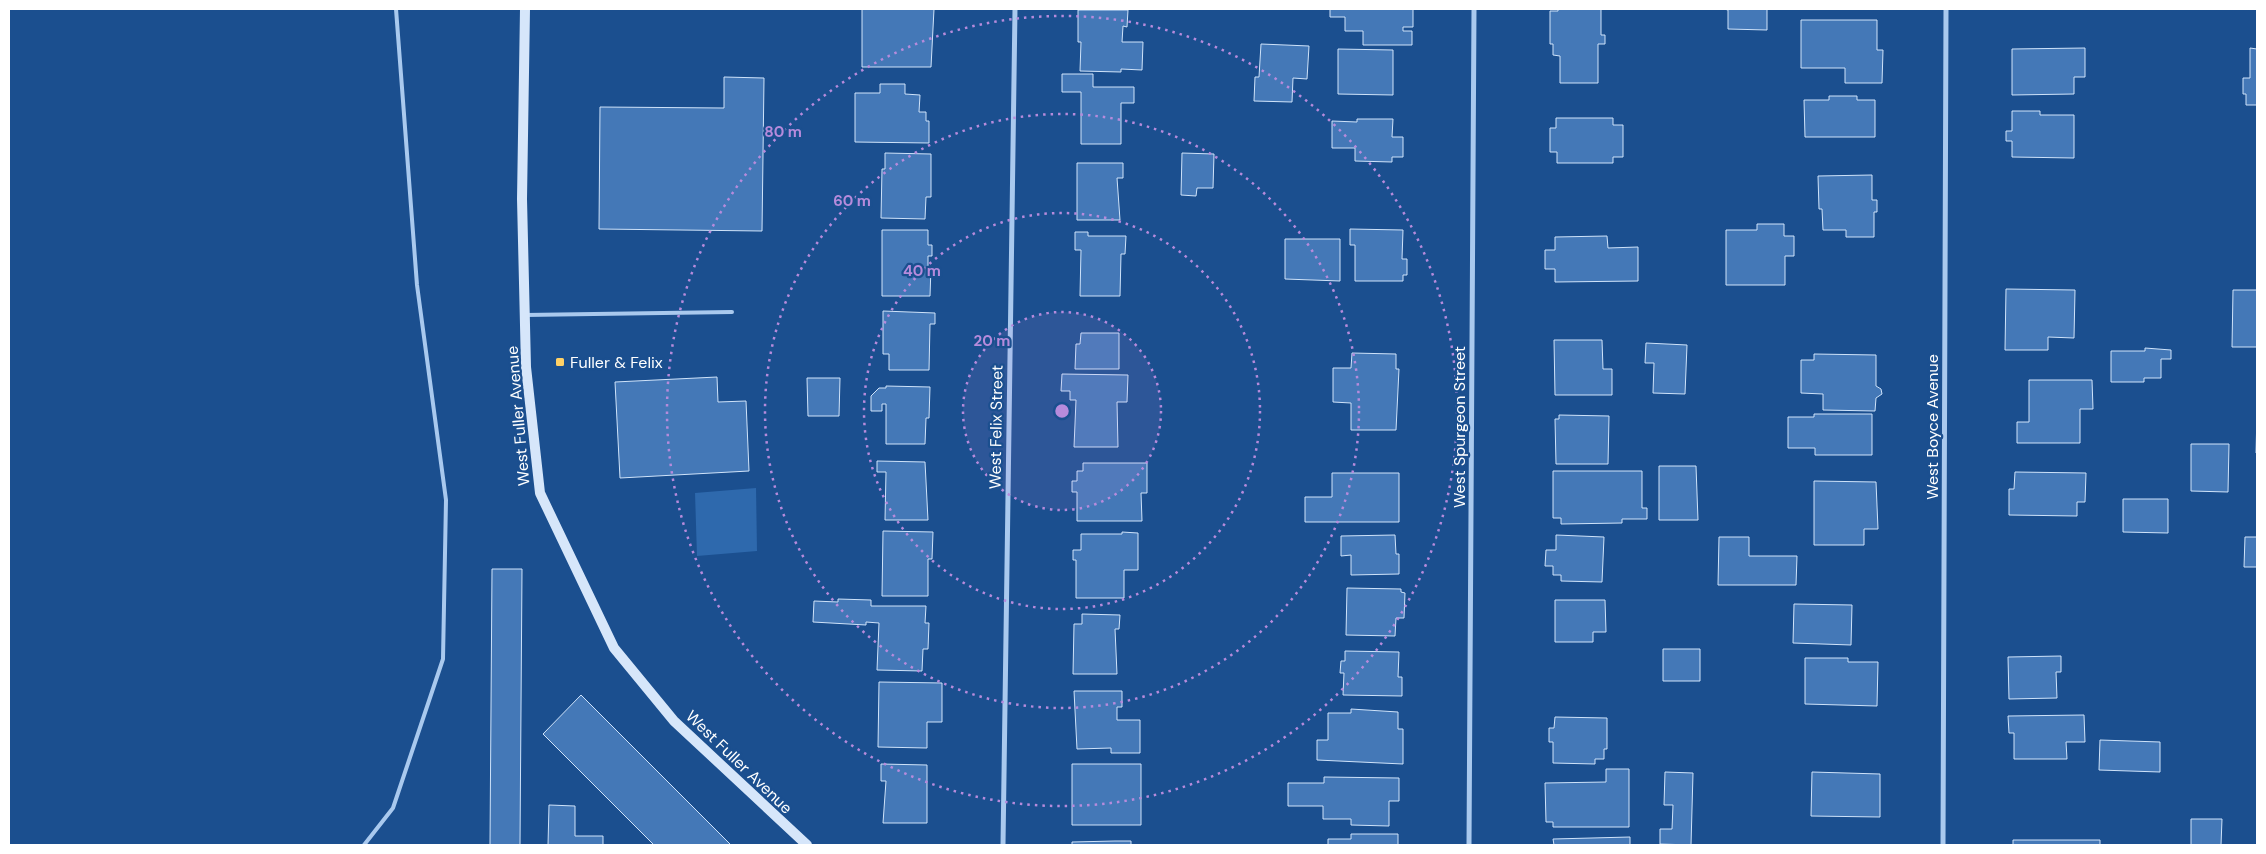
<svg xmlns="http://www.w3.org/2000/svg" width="2266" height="854" font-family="'DM Sans',sans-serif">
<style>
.green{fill:#2e69ad}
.building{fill:#4478b7;stroke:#cfe3fa}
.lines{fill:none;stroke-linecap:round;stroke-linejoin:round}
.lane{stroke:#a9c9ee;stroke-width:4}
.street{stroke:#a9c9ee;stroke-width:5}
.secondary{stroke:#d6e6fa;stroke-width:10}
.ring{fill:none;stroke:#b68bdc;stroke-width:2.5;stroke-dasharray:2.5 5}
.poi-dot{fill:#ffd166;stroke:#1b4f8f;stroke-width:2}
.labels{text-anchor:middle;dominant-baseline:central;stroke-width:4.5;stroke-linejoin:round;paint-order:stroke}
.poi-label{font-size:16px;fill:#fff;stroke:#1b4f8f;text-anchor:start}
.street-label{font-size:16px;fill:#fff;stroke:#1b4f8f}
.centre{fill:#b68bdc;stroke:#1b4f8f;stroke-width:2.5}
.ring-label{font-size:15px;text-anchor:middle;font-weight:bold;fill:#b68bdc;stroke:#1b4f8f;stroke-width:4.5;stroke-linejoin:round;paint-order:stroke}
</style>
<rect width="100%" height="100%" fill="#1b4f8f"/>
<!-- green -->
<path class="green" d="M756 488 757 551 697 556 695 493Z"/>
<!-- building -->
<path class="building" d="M862 9H934L931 67H862Z
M1330 9H1413V27H1403V31H1412V45H1363V31H1345V17H1330Z
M1558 9H1601V35H1605V44H1598V83H1560V56L1553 55V44H1550V11H1558Z
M1724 9H1767V30L1728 29V10Z
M1078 10H1128L1127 27 1123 26 1122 42H1143L1142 70 1121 69V72L1080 71 1081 42H1078Z
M1801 20H1877V50H1883L1882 83H1845V68H1801Z
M1261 44 1309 46 1307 79 1293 78 1292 102 1254 101 1255 77H1259Z
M2085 48V77H2074V94L2012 95V49Z
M2250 48 2257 49V105H2246V94H2243V78H2250Z
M1338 49 1393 50V95L1338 94Z
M1062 74H1093V87H1134V103H1121V144H1081V92H1062Z
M724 77 764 78 762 231 599 229 600 107 724 108Z
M880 84H905V94L920 95 919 112H926V121H929V143L855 142V93H880Z
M1829 96H1857V100H1875V137H1805L1804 100H1829Z
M2012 111H2040V115H2074V158L2012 157V141H2006V131H2012Z
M1556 118H1613V125H1623V157H1613V163H1557V152H1550V128H1556Z
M1357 119H1393L1392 137H1403V157H1392V162L1355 161V148H1332V121L1357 122Z
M885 153 931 154V197H926L925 219 881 218 882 169H885Z
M1182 153 1214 154 1213 188H1197L1196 196 1181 195Z
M1077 163H1123V178H1117L1120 220H1077Z
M1872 175V200H1877V212H1874V237H1846V230H1823L1822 209H1819L1818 176Z
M1757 224H1784V236H1794V256H1785V285H1726V230H1757Z
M1350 229 1403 230 1402 259H1407V275H1403V281H1355V245H1350Z
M882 230H928V245H932V256H928V267H931L930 296H882Z
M1075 232H1088V236H1126L1125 254H1121L1120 296H1080L1081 250H1075Z
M1607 236 1608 248 1638 247V281L1555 282V269H1545V250H1555V237Z
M1285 239H1340V281L1285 279Z
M2006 289 2075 290 2074 338 2048 337V350H2005Z
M2233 290H2257V347H2232Z
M883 311 935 313V324H930L929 370H889V354H883Z
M1081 333H1119V369H1075L1076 344H1080Z
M1554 340H1602L1603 369H1612V395H1555Z
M1646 343 1687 345 1685 394 1653 393 1654 363H1645Z
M2145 348 2171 350V359H2161V378H2144V382H2111V351H2145Z
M1352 353 1396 354V369H1399L1396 430H1351V403L1333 402V368H1351Z
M1814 354 1876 355V386L1881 389 1882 394 1876 398 1875 411 1823 410V394L1801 393V360H1814Z
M1062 374 1128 375 1127 402H1117L1118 447H1074L1076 400H1070V391H1061Z
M717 377 718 402 746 401 749 471 620 478 615 382Z
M807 378H840L839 416H808Z
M2029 380H2092L2093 409H2080V443H2017V422H2029Z
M886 386 930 387 929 418H926L925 444H886V404H882V411H871V396L879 388H886Z
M2257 413V453H2256Z
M1814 414H1872V455H1815V448H1788V417H1814Z
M1559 415 1609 416 1608 464H1556L1555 419H1559Z
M2191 444H2229L2228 492 2191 491Z
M877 461 925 462 928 520H885L886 472H877Z
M1083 463H1147V493H1141L1142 521H1077V492H1072V481H1077V471H1083Z
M1659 466H1696L1698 520H1659Z
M1553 471H1642V508H1647V519H1622V523L1561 524V518H1553Z
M2015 472 2086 473 2085 502H2077V516L2009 515V489H2014Z
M1332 473H1399V522H1305V497H1332Z
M1814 481 1876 482 1878 529H1864V545H1814Z
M2123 499H2168V533L2123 532Z
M883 531 933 532 932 559H928V596H882Z
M1122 532 1138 533V570H1124V598H1076V560H1073V550H1081V534H1122Z
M1395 535 1396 554H1399V574L1351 575V555L1341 556V536Z
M1556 535 1604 537 1602 582 1561 581V575H1553V566H1545L1546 550H1556Z
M1719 537H1749V556H1797L1796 585H1718Z
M2245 537H2257V583V567H2244Z
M492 569H522L520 845H490Z
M1347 588 1401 589V592L1405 593 1404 618H1396L1395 636 1346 635Z
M838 599 871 600V606H926L925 623H929L928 649H923L922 671 877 670 879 623 866 622V625L813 622 814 601 838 602Z
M1555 600H1605L1606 632H1593V642H1555Z
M1794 604 1852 605 1851 645 1793 643Z
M1082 614 1120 615 1119 629H1115L1117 674H1073L1074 624H1082Z
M1663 649H1700V681H1663Z
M1345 651 1399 652 1398 677H1402V696L1343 695 1344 673H1340L1341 661H1345Z
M2061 656V672H2056L2057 698 2009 699 2008 657Z
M1805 658H1848V662H1878L1877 706 1805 704Z
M879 682 942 683V722H927V748L878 747Z
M1074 691H1122V707H1117V720H1140V753H1111V748L1077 749Z
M581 695 731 845H654L543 734Z
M1351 709 1398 712V729H1403V764L1317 760V740H1328V713H1351Z
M2084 715 2085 742H2066L2067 759H2014V733H2009L2008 716Z
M1555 717 1607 718V749H1604V759H1595V764L1553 763V742H1549V728H1554Z
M2100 740 2160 742V772L2099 770Z
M881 764 927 765V823H883L886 781H881Z
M1072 764H1141V825H1072Z
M1606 769H1629V827H1553V822H1546L1545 783 1606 782Z
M1665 772 1693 773 1691 845 1660 844V829H1672L1673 805H1664Z
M1812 772 1880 774V817L1811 816Z
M1324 777 1399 778V801H1389V826L1351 825V819H1323V806H1288V783H1324Z
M549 805 575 806V836H603V845H548Z
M2191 819H2222L2221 845H2191Z
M1351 834H1398V845H1328V839H1351Z
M1630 837V845H1554L1553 839Z
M2013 840H2100V845H2013Z
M1115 841H1131V845H1072V842Z"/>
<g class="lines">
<!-- lane -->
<path class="lane" d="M525 315 732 312
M364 845 393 808 443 659 446 500 417 285 396 9"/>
<!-- street -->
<path class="street" d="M1003 845 1015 9
M1469 845 1474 9
M1943 845 1946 9"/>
<!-- secondary -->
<path class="secondary" d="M525 9 522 199 526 367 540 493 614 648 674 721 807 845"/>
</g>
<!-- distance rings -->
<circle cx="1062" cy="411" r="99" fill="#b68bdc" fill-opacity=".12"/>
<g class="ring">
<circle cx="1062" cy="411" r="99"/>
<circle cx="1062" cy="411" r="198"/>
<circle cx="1062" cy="411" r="297"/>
<circle cx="1062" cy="411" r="395"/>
</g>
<!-- markers -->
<rect class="poi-dot" x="555" y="357" width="10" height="10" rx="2.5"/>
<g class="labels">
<!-- poi labels -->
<g class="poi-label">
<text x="570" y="362">Fuller &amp; Felix</text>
</g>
<!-- street labels -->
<g class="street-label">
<text transform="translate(518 416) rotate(-95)">West Fuller Avenue</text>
<text transform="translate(996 427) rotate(-89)">West Felix Street</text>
<text transform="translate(1459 427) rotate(-90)">West Spurgeon Street</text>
<text transform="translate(1932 427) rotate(-90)">West Boyce Avenue</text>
<text transform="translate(739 762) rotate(44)">West Fuller Avenue</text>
</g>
</g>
<circle cx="1062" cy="411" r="8" class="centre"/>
<g class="ring-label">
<text x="783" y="137">80 m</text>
<text x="852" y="206">60 m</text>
<text x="922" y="276">40 m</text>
<text x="992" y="346">20 m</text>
</g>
<!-- border -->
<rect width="2266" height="854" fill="none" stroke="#ffffff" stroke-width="20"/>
</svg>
